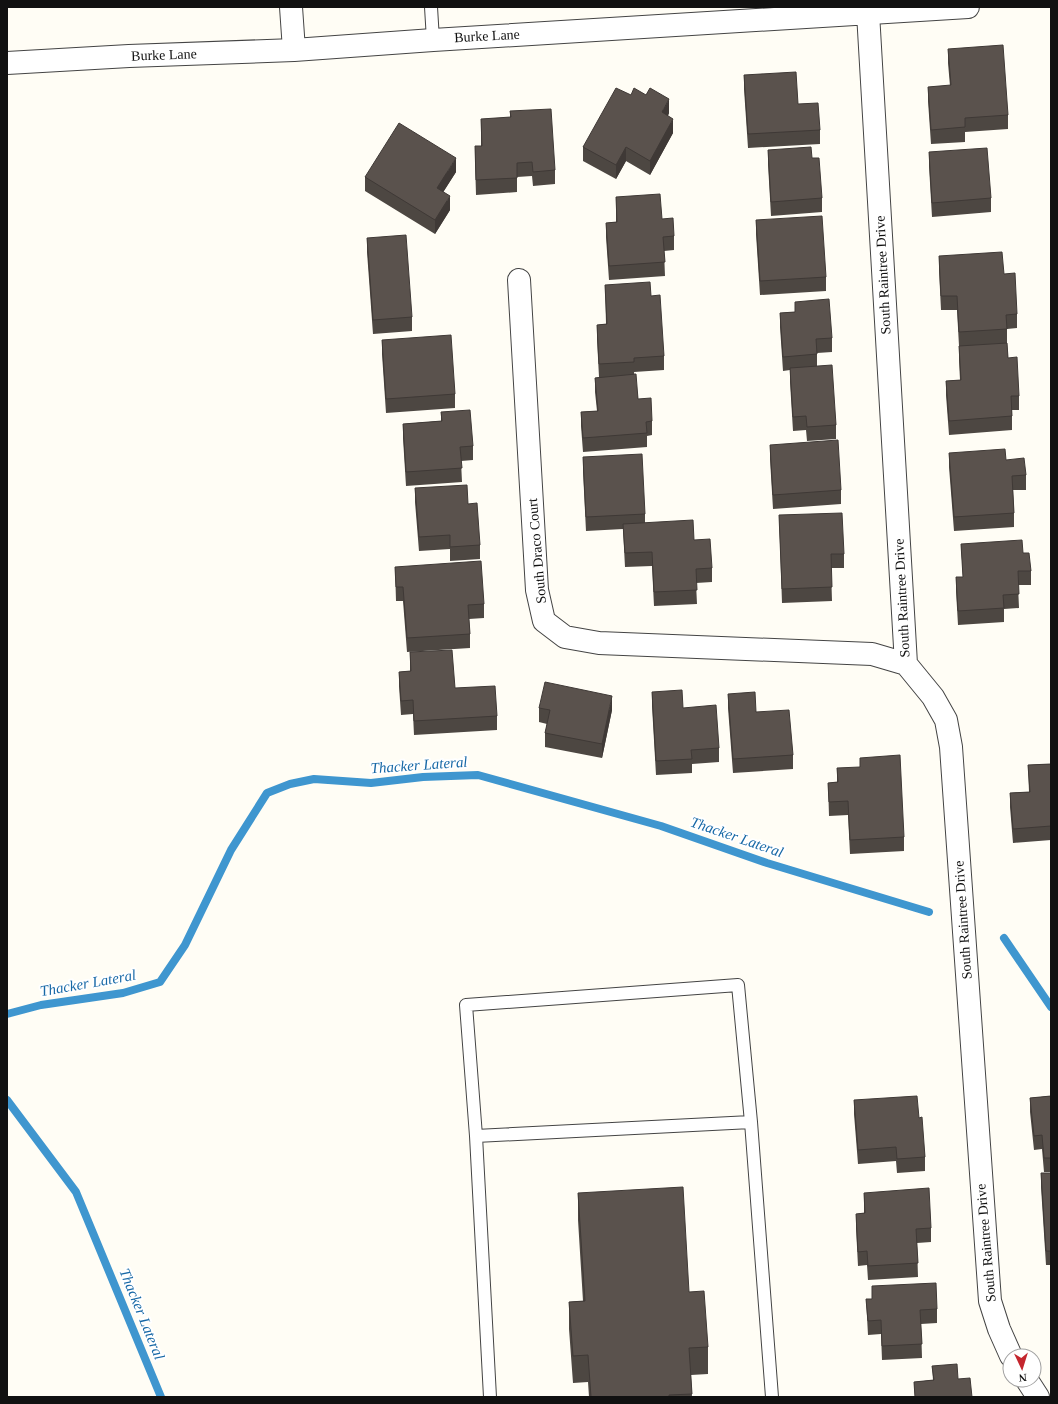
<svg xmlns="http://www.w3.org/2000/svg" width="1058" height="1404" font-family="Georgia,serif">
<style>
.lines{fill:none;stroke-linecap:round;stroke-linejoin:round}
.stream{stroke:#3f96cf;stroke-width:8}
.service-casing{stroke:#444;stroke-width:14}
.minor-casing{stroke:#444;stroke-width:24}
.service{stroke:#fff;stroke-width:12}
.minor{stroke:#fff;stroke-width:22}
.wall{fill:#4d4742}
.shaded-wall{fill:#3f3936}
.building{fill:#5a524d;stroke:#3f3936}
.labels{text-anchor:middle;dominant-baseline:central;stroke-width:4;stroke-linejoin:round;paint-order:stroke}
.street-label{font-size:14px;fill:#111;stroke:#fff}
.water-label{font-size:15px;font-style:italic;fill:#1768a6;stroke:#fff}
</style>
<rect width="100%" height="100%" fill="#fffdf5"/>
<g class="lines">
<!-- stream -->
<path class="stream" d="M1004 938 1051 1007
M7 1014 41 1005 123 993 160 982 185 945 231 850 267 793 290 784 314 779 371 783 423 777 478 775 661 826 767 863 929 912
M7 1100 76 1192 161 1397"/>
<defs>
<path id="service" d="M431 7 433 40
M476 1136 466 1005 738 985 751 1122
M490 1397 476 1136 751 1122 772 1397"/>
<path id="minor" d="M291 7 294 50
M868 13 906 664 933 697 946 720 951 747 990 1301 999 1329 1011 1356
M7 63 129 56 294 50 433 40 968 7
M519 280 537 590 544 621 565 637 599 643 872 654 906 664
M1027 1380 1038 1397"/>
</defs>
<!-- service casing -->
<use href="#service" class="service-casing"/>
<!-- minor casing -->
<use href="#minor" class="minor-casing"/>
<!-- service -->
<use href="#service" class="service"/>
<!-- minor -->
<use href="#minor" class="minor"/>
</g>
<!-- wall -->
<path class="wall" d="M948 49 1008 115V129L965 132V142L931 144 928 101V87L950 86 948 63Z
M744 75 798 104 820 130V144L748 148 744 89Z
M631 95 669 113 668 116 673 133 650 175 626 161 616 179 583 161V147Z
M510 111 555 170V184L533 186 532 176 517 177V192L476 195 475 160V146H481V119L510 118Z
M768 150 812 158 822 198V212L771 216 768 164Z
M929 152 991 198V212L932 217 929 166Z
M456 172 443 192 450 210 435 234 365 191V177Z
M616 197 662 219 674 236V250L664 251 665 276 609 280 606 237V223L616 222Z
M756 220 826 277V291L760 295 756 234Z
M367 238 412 317V331L373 334 367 252Z
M939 256 1004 274 1017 314V328L1007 329V343L1008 358 1019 396V410H1012V430L949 435 946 395V381L960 380 959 360V346L994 344 959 346 957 310H941L939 270Z
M605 285 651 296 664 356V370L634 372 638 399 652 421V435L647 436V447L583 452 581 426V412L597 411 595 392V378L599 377 597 339V325L606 324Z
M795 302 832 338V352L817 353V366L836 425V439L807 441 806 430 793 431 790 382V370L783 371 780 327V313L795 312Z
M382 340 455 394V408L386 413 382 354Z
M441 412 473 446V460L461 461 462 482 406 486 403 438V424L441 421Z
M770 445 841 490V504L773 509 770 459Z
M949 453 1006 460 1026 475V490H1013L1014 513V527L954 531 949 467Z
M583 457 645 514V523L694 540 712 568V582L696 583 697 604 654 606 652 566 625 567 623 529 586 531 583 471Z
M415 488 468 504 480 545V559L450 561V549L419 551 415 502Z
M779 515 844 554V568H831L832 601 782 603Z
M961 544 1023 553 1031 571V585H1018L1019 608 1004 609V622L958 625 956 591V577H963Z
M395 567 484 604V618L469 619 470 634V648L407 652 403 601H396Z
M410 652 455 688 497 716V730L414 735 413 714 401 715 399 686V672L410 671Z
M652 692 683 708 719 748V762L692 764V773L656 775 652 706Z
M728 694 756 712 793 755V769L733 773 728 708Z
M539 708 612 710 602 758 545 747V733L547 724 539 722Z
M1051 764V840L1013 843 1010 807V793L1029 792 1028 765Z
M837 768 904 837V851L850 854 848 815 829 816 828 783 837 782Z
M1051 1096V1172H1044L1042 1149 1034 1150 1030 1112V1098Z
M854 1100 919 1118 925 1157V1171L897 1173 896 1161 858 1164 854 1114Z
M1041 1173H1051V1265H1046L1041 1187Z
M578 1193 689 1292 708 1347V1374L691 1375 692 1397H589L588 1382 573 1383 569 1329V1302L583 1301 578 1220Z
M864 1193 931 1228V1242L917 1243 918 1277 868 1280 867 1265 858 1266 856 1228V1214L864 1213Z
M872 1286 937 1309V1323L921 1324 922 1358 882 1360 881 1334 868 1335 866 1299H872Z
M932 1366 958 1379 972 1397H915L914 1382 933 1380Z"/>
<!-- shaded-wall -->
<path class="shaded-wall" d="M669 99V113L662 126V112Z
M673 119V133L650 175V161Z
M626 147V161L616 179V165Z
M456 158V172L437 202V188Z
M450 196V210L435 234V220Z
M612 696V710L602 758V744Z"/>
<!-- building -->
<path class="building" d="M1003 45 1008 115 965 118V127L931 130 928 87 951 85 948 49Z
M796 72 798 104 818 103 820 130 748 134 744 75Z
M616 88 631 95 634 88 646 95 650 88 669 99 662 112 673 119 650 161 626 147 616 165 583 147Z
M551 109 555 170 533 172 532 162 517 163V178L476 180 475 146H482L481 119 511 117 510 111Z
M399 123 456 158 437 188 450 196 435 220 365 177Z
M811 147 812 158H819L822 198 771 202 768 150Z
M987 148 991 198 932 203 929 152Z
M660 194 662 219 673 218 674 236 663 237 665 262 609 266 606 223 617 222 616 197Z
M822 216 826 277 760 281 756 220Z
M406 235 412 317 373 320 367 238Z
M1002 252 1004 274 1015 273 1017 314 1006 315 1007 329 959 332 957 296H941L939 256Z
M650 282 651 296 660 295 664 356 634 358V362L599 364 597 325 607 324 605 285Z
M829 299 832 338 816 339 817 354 783 357 780 313 795 312V302Z
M451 335 455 394 386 399 382 340Z
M1007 343 1008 358 1017 357 1019 396H1011L1012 416 949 421 946 381 961 380 959 346Z
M832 365 836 425 807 427 806 416 793 417 790 368Z
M636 374 638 399 651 398 652 421 646 422 647 433 583 438 581 412 598 411 595 378Z
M470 410 473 446 460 447 462 468 406 472 403 424 442 421 441 412Z
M838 440 841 490 773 495 770 445Z
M1005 449 1006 460 1024 458 1026 475 1012 476 1014 513 954 517 949 453Z
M642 454 645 514 586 517 583 457Z
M467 485 468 504 477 503 480 545 450 547V535L419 537 415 488Z
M842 513 844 554H831L832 587 782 589 779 515Z
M693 520 694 540 710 539 712 568 696 569 697 590 654 592 652 552 625 553 623 524Z
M1022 540 1023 553H1029L1031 571H1018L1019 594 1003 595 1004 608 958 611 956 577H963L961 544Z
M481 561 484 604 468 605 470 634 407 638 403 587H396L395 567Z
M452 650 455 688 495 686 497 716 414 721 413 700 401 701 399 672 411 671 410 652Z
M545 682 612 696 602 744 545 733 550 710 539 708Z
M682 690 683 708 716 705 719 748 691 750 692 759 656 761 652 692Z
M755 692 756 712 789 710 793 755 733 759 728 694Z
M900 755 904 837 850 840 848 801 829 802 828 783 838 782 837 768 860 767V758Z
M1051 764V826L1013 829 1010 793 1030 792 1028 765Z
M917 1096 919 1118 922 1117 925 1157 897 1159 896 1147 858 1150 854 1100Z
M1051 1096V1158H1044L1042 1135 1034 1136 1030 1098Z
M1041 1173H1051V1251H1046Z
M683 1187 689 1292 704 1291 708 1347 689 1348 692 1394 669 1395V1397H591L588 1355 573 1356 569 1302 585 1301 578 1193Z
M929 1188 931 1228 916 1229 918 1263 868 1266 867 1251 858 1252 856 1214 865 1213 864 1193Z
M936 1283 937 1309 920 1310 922 1344 882 1346 881 1320 868 1321 866 1299H872V1286Z
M957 1364 958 1379 970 1378 972 1397H915L914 1382 934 1380 932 1366Z"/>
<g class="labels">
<!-- street labels -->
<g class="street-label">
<text transform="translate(487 36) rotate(-3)">Burke Lane</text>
<text transform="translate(164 55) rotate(-2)">Burke Lane</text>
<text transform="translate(883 275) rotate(-93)">South Raintree Drive</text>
<text transform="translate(537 551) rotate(-95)">South Draco Court</text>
<text transform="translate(902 598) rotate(-93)">South Raintree Drive</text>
<text transform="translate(963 920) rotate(-94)">South Raintree Drive</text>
<text transform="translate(986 1243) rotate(-95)">South Raintree Drive</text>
</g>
<!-- water labels -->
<g class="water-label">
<text transform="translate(419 765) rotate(-4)">Thacker Lateral</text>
<text transform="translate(737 837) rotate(19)">Thacker Lateral</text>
<text transform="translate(88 983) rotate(-10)">Thacker Lateral</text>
<text transform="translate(142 1314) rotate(68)">Thacker Lateral</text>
</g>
</g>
<!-- border -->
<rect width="1058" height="1404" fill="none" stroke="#111111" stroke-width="16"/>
<!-- north arrow -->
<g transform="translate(1022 1368) rotate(176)"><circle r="19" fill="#ffffff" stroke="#a0a0a0"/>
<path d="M0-3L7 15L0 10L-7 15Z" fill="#c4262e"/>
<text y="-6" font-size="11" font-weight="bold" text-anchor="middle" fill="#111111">N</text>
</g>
</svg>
